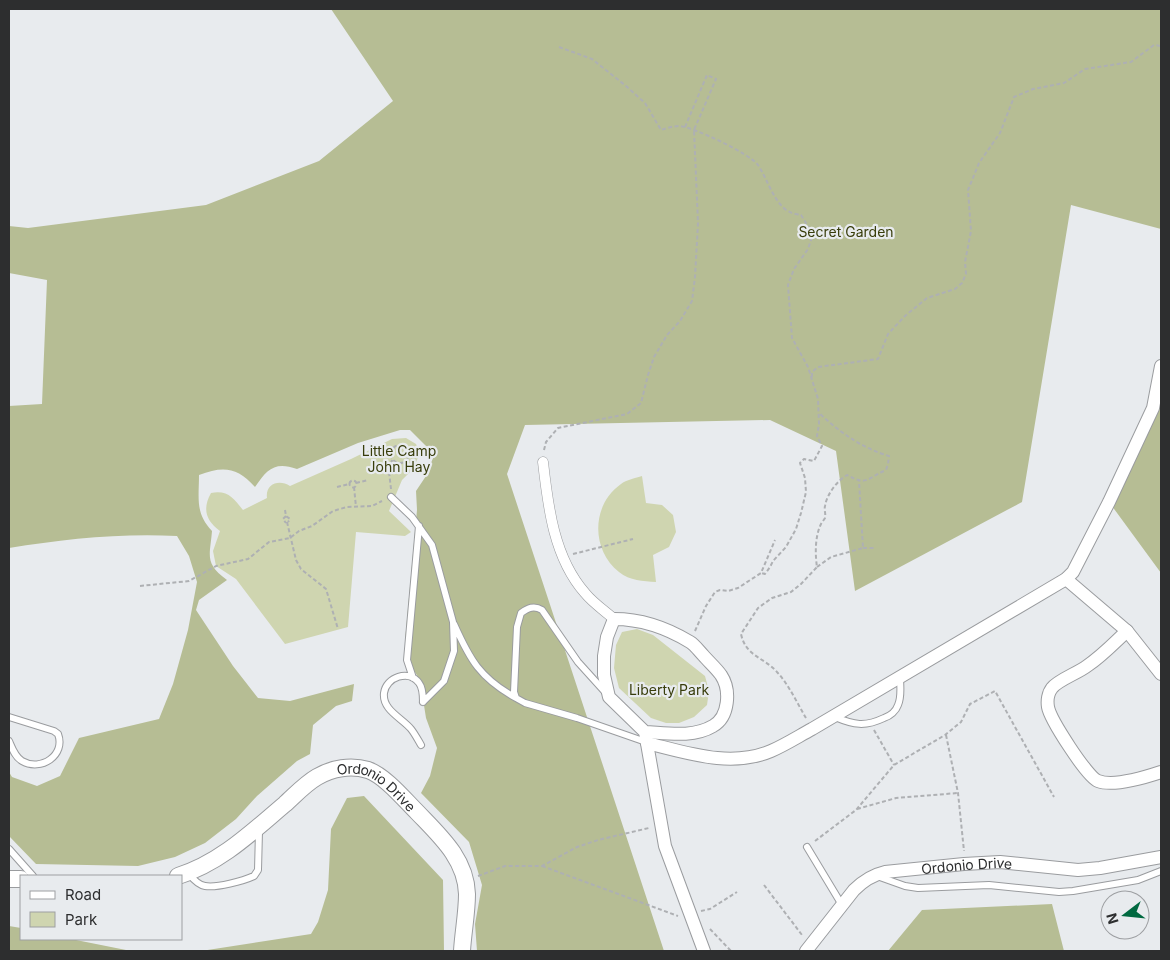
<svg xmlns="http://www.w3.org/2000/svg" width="1170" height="960" font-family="Inter,sans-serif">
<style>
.green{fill:#cfd5b0}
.forest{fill:#b6bd94}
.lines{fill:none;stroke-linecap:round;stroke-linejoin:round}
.service-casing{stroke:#9a9c9f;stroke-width:8}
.pedestrian-casing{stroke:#9a9c9f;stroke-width:11}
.minor-casing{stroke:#9a9c9f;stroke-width:14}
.tertiary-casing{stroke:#9a9c9f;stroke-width:18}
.path{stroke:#aeb0b3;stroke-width:2;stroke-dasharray:4 2.5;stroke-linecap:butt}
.service{stroke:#fff;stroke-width:6}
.pedestrian{stroke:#fff;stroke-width:10}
.minor{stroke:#fff;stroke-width:12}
.tertiary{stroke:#fff;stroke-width:16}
.labels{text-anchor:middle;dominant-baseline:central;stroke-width:4.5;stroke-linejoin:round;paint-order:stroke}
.park-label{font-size:14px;fill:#383d0b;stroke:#e8ebee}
.street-label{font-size:14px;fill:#2d2e2f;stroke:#e8ebee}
</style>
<rect width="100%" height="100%" fill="#e8ebee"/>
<!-- green -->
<path class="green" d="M406 438 416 444 420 453 413 469 402 480 389 511 411 532 405 536 356 532 348 627 285 644 236 579 216 566 213 551 220 531C206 521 202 509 211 493 228 490 233 498 243 510L267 498C265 484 279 479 290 486L351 459 392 439Z
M642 476 646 503 662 505 673 515 676 532 669 547 653 555 656 582C643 581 630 581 619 572 591 550 591 505 621 484 626 480 636 478 642 476Z
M637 629 653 635 705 676 709 691 707 705 694 717 679 723H666L651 718 619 688 614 668 616 645 622 632Z"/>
<!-- forest -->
<path class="forest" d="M331 9H1161V229L1071 205 1022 502 855 591 836 451 770 420 525 425 507 474 664 951H477L475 924 482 885 469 842 421 793 430 776 437 748 426 718 420 680 411 666 405 641 417 510 416 491 426 476 433 458 426 446 410 430H400L358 443 297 469C275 461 267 469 255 487 237 467 223 466 199 475 199 499 195 513 212 531 210 556 204 563 227 580L199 600 196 610 233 666 258 698 290 701 354 684 352 701 336 706 313 725 310 754 297 761 257 796 236 819 205 843 175 857 138 866 36 864 9 836V772L12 777 37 786 60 776 79 738 159 719 173 684 188 630 197 582 189 556 177 536C121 533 64 539 9 548V406L42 404 47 280 9 273V226L28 228 206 205 319 161 393 101Z
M1161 366V573L1109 502 1153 408Z
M364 796 443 880 444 951H201L311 934 318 922 328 890 331 829 347 798Z
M1052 904 1064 951H888L922 910Z
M9 926 21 928V939H71L131 951H9Z"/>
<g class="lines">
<defs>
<path id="service" d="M391 497 412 517 432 545 453 622 454 651 444 681 423 702
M454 624C470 660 480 678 516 698
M413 678 407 660 419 526
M606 693 578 662 542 610C534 605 528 608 521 613L517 627 514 692 516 698 525 703 577 718 646 742
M9 717 54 731 58 734C66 755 41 772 22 761 15 757 12 748 9 741
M835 717C854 725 865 727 884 718 890 716 896 711 898 705 902 696 900 686 900 677
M421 745C418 740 415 734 411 729 402 718 382 710 384 693 386 677 409 669 419 683 423 688 423 696 423 702
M807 847 842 905
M9 849 33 876
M189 874C193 879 198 885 205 886 217 888 243 881 254 876L258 870 259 831
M877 876 905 886 918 888 989 885 1059 892 1073 891 1138 880 1161 871"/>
<path id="pedestrian" d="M543 462C548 507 554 558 585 593 593 603 605 611 614 619"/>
<g id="minor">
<path d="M1066 579 1127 631 1161 674"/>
<path d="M1127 631C1114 643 1102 656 1087 666 1078 673 1058 680 1052 688 1048 693 1047 701 1048 707 1050 719 1087 777 1098 781 1114 787 1146 777 1161 772"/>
<path d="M645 732C666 733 693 738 713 726 729 717 731 690 721 675 716 668 709 662 703 655 699 651 695 645 690 642 667 628 640 619 614 619L607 637 604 656V675L609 697 645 732 665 846 704 951"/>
<path d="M647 743C688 753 731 768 771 751 785 745 799 736 812 729L1066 579 1073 572 1109 502 1153 408 1161 366"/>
<path id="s1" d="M806 951 854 890C863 881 872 875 885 872L964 864 1000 862 1078 870 1100 868 1161 857"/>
</g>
<g id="tertiary">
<path id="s2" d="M178 876C220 863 252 832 285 804 295 795 305 784 317 777 332 768 351 765 368 770 385 776 404 799 417 812 440 836 466 859 467 894 467 913 463 933 462 951"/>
<path d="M9 879H21"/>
</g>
</defs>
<!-- service casing -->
<use href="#service" class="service-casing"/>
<!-- pedestrian casing -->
<use href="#pedestrian" class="pedestrian-casing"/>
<!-- minor casing -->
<use href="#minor" class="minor-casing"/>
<!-- tertiary casing -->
<use href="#tertiary" class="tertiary-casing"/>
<!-- path -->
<path class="path" d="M559 47 592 59 626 86 645 103 661 130C667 128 673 126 680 126 695 128 749 153 758 165 767 178 775 206 790 212 793 214 798 214 801 215L813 234 808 249 794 269 788 285 792 338 808 367 818 399 819 424 817 436 822 446 814 461 804 459 800 463 805 478 806 492 801 513 796 529 786 547 773 561 770 567 765 574 761 573
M812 377V372L818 367 878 359 888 334 905 316 927 298 955 289 962 283 966 274 965 262 971 231 968 190 979 163 1000 133 1014 97 1033 89 1064 83 1085 69 1131 62 1154 45 1161 46
M391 454a9 9 0 1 1 18 0a9 9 0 1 1-18 0Z
M544 450 546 442 558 428 627 414 641 403 648 375 654 357 667 335 680 321 692 301 695 277 698 223 694 130 716 79 707 75 685 127
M349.5 484a3.5 3.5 0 1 1 7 0a3.5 3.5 0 1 1-7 0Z
M356 483 368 480
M337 487 349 484
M354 487 356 507
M391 489 389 472 392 460
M285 510 286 516 290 519 288 522
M286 516 283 519 286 523
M287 522 296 560 301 569 326 589 338 629
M863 548H874
M573 554 633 539
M817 567 831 557 863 548 859 481
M140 586 189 581 216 566 248 559 269 542 290 538 299 531 312 526 333 511 347 507 372 506 382 501
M695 631 706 606 715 592 720 590 728 591 738 588 761 573 775 540
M806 718C797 703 789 685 777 672 764 657 746 657 741 634L758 608 772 598 791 592 801 584 817 567C815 554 815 536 821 524 822 522 824 520 825 518 826 514 824 510 825 506 827 494 837 481 847 475 867 486 866 479 886 470L888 464 889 456C862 448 841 433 820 414
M874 730 894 765
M946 735 958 793 964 851
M857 809 896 798 958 793
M815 841 856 810 894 765 945 735 961 722 970 704 995 691 1054 797
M542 866 678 916
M478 876 505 866H542L577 847 598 840 649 828
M764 885 802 935
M701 911 710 909 737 892
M710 929 731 951"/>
<!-- service -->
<use href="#service" class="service"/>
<!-- pedestrian -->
<use href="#pedestrian" class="pedestrian"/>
<!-- minor -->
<use href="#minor" class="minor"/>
<!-- tertiary -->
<use href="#tertiary" class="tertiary"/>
</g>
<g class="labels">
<!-- park labels -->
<g class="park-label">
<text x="846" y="231">Secret Garden</text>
<text x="399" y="450">Little Camp<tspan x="399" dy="16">John Hay</tspan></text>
<text x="669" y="689">Liberty Park</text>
</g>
<!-- street labels -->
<g class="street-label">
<text stroke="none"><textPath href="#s2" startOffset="239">Ordonio Drive</textPath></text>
<text stroke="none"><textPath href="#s1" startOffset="196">Ordonio Drive</textPath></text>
</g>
</g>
<!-- border -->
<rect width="1170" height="960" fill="none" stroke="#2d2e2f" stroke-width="20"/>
<!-- legend -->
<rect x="20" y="875" width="162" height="65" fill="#e8ebee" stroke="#9d9fa2"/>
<rect x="30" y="891" width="25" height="8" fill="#ffffff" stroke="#9d9fa2"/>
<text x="65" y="900" font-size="15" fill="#2d2e2f">Road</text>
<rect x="30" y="912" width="25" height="15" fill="#cfd5b0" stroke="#9d9fa2"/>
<text x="65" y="925" font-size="15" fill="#2d2e2f">Park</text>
<!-- north arrow -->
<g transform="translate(1125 915) rotate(254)"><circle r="24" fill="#e8ebee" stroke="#9d9fa2"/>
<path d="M0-4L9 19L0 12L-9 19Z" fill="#006940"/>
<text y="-8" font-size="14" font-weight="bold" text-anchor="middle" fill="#2d2e2f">N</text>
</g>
</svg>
